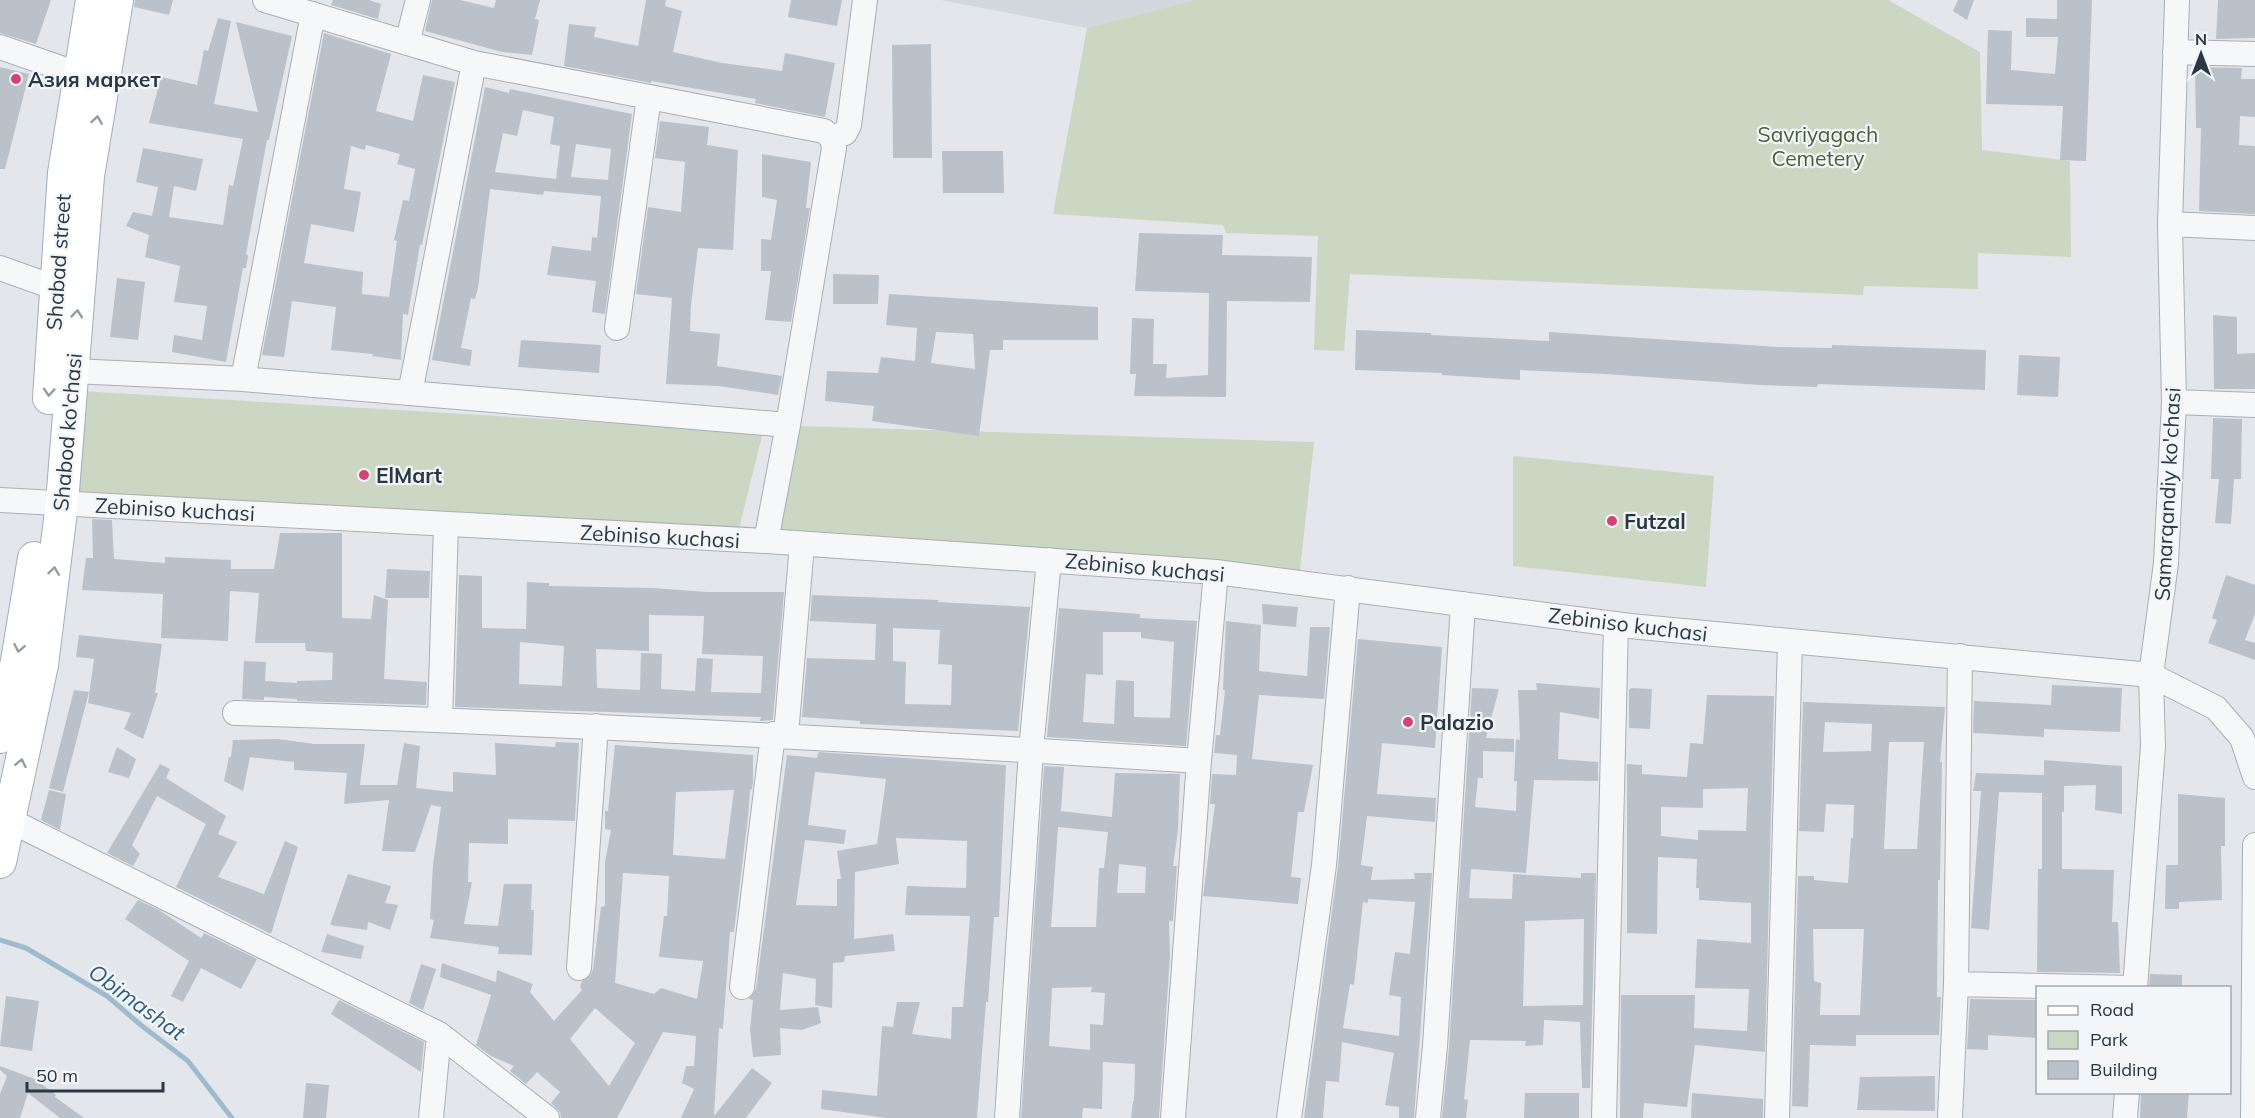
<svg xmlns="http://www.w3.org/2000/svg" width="2255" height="1118" font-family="Mulish,sans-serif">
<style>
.built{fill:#d1d7dd}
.green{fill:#cbd6c3}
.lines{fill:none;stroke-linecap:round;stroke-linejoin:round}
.stream{stroke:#9dbbcc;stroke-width:5}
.building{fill:#bac1c9;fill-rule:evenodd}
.minor-casing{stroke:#a8afb6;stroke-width:26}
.major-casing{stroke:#a1aeb8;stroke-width:34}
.minor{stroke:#f6f7f9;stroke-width:24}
.major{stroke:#fff;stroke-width:32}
.oneway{stroke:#949ca2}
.poi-dot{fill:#d34470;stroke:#f3f6f8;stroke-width:2}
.labels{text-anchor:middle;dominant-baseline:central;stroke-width:4.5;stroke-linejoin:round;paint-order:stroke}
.poi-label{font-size:21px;font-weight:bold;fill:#2a3844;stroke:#f3f6f8;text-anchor:start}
.park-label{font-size:21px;fill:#456136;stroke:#f3f6f8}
.street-label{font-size:21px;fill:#2a3844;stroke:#f3f6f8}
.water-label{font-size:22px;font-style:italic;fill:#325d7a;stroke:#f3f6f8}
</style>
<rect width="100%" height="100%" fill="#e3e7eb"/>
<!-- built -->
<path class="built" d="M941 0H1194L1087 28Z"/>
<!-- green -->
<path class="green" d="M1194 0H1888L1980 52 1982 150 2070 161 2071 257 1978 253V289L1864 286 1863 295 1350 274 1344 351 1314 350 1318 236 1226 233 1223 225 1053 214 1087 28Z
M81 391 763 432 739 529 77 493Z
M796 426 1314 442 1300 570 777 531Z
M1513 456 1714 476 1706 587 1513 566Z"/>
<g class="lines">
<!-- stream -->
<path class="stream" d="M0 940 26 948 107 996 142 1026 188 1061 232 1118"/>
</g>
<!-- building -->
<path class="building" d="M0 0H51L36 44 0 33Z
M135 0H173L169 15 134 7Z
M333 0H369L381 4 378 19 331 5Z
M432 0H460L494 8 496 0H540L535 19 539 20 532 55 502 52 425 31Z
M646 0H666L665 6 682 11 673 52 722 63 782 71 785 53 835 63 825 117 755 103 756 99 651 81V83L564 66 569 24 596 27 594 37 638 46Z
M791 0H842L837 26 788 17Z
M1958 0H1974L1967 20 1953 11Z
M2057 0H2092L2086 161 2060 160 2063 106 1986 104 1988 30 2012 31 2011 70 2055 74 2058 37H2026V18L2057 19Z
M2218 0H2255V38L2216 39Z
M218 18 231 21 214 104 258 112 236 22 292 36 269 140H267L246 254 248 255 246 268H243L226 362 172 352 174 335 202 340 207 306 174 302 180 266 145 257 149 235 126 226 133 212 152 216 158 187 136 182 143 148 203 159 196 191 174 186 169 217 223 225 229 185 233 186 243 139 149 123 161 77 197 85 204 50 208 51Z
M324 33 391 54 376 111 413 121 423 75 455 82 422 245H420L408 315 403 314 401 360 372 356 373 354 331 350 336 307 292 301 284 357 262 355ZM366 145 400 154 397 164 415 169 409 201 403 200 394 240 397 241 389 297 362 294 363 272 304 263 311 224 354 232 361 192 344 189 351 146 365 150Z
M931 44 932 158H893L892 45Z
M0 67 29 74 5 169H0Z
M2195 67 2242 68 2241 79H2255V117L2240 116 2239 145 2255 146V214L2199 211 2201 128H2196Z
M485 87 509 93 510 89 632 114 605 314 592 312 596 281 547 275 552 246 591 251 592 237 597 238 601 196 544 191 543 195 490 189 478 288 475 299 471 298 461 348 472 350 470 366 432 360ZM523 110 554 117 550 144 560 146 556 179 495 172 503 133 517 136ZM576 144 611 149 608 180 571 177Z
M660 121 709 127 707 145 738 150 733 250 698 248 691 305 690 331 720 334 717 366 782 376 778 395 719 386 666 384 672 298 636 294 648 207 681 212 685 162 655 158Z
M942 151H1003L1004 193H943Z
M762 154 811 162 806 208H810L791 322 765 320 771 271H761V239L771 240 777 200 762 197Z
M1139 233 1223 235 1222 255 1312 257 1310 302 1227 301 1226 397 1134 396 1136 374H1130L1132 318 1154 319 1153 364H1167L1166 378 1208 375 1209 293 1135 291Z
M833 274 879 275 878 304H833Z
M117 278 145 282 138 340 110 337Z
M889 294 1098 307V340H1003V350H990L979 436 872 421 874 406 825 401 827 371 878 373 881 357 915 361 917 328 886 325ZM936 332 973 334 975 369 931 363Z
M2213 315 2237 317V354L2255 353V389H2214Z
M1356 330 1431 333V335L1549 341V332L1778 347 1832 348V345L1986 350 1985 390 1818 384 1817 387 1760 385 1606 374 1520 370V380L1442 375V373L1355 370Z
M521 340 601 345 599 373 518 367Z
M2019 355 2060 357 2058 397 2017 395Z
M2213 418 2242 419 2241 479H2234L2231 524 2215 523 2219 479H2211Z
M92 519 112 520 114 559 165 563V557L231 560V569H274L280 533H342V618L371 619 374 595 388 600 384 679 427 682 426 705 297 701V699L264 697V700L242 699 244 661 266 662 265 681 297 683V681L332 680 333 653 306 651 305 643H255L259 593 230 591 228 641 161 638 163 594 82 590 86 558H93Z
M387 569 430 571 429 598H385Z
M459 575 482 576V628L526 629 527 582 549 583V586L653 588 707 592H784L773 720 760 721 761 717 455 707ZM649 615 704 616 702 654 763 656 761 693 711 692 713 659 697 658 695 691 661 689 662 654 641 653 640 690 597 688 596 649 649 651ZM520 642 564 646 562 686 519 684Z
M2226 575 2255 585V614L2245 640 2255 643V660L2208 643 2217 620 2212 618Z
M812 595 938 600V602L1030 607 1018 731 860 724V721L802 717 807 658 875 660 876 624 810 621ZM893 628 940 630 938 664 952 665 951 705 905 704 906 662 893 661Z
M1262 604 1298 607 1296 627 1263 624Z
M1059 608 1140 614V618L1197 621 1186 746 1047 737ZM1103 632H1141V638L1174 642 1170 718 1134 717V681L1116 680 1114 724 1083 722 1086 674 1103 675Z
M1226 621 1261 625 1259 671 1307 676 1310 627H1330L1324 699 1259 695 1252 759 1313 765 1304 812H1298L1291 877 1301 878 1298 904 1203 896 1215 804H1210L1212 774 1236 775 1237 755 1214 753 1216 735H1220L1225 690H1223Z
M79 635 162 644 155 693H158L143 739 124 729 131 713 88 703 94 659 76 657Z
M1358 639 1442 647 1435 748 1382 743 1377 794 1436 798 1435 822 1367 816 1361 865 1373 867 1371 880 1415 879 1414 873H1432L1414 1118H1399V1107L1385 1105 1394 1053 1342 1042 1339 1082 1326 1081 1323 1118H1304L1338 867ZM1368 899 1415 902 1410 954 1395 952 1389 995 1401 997 1399 1036 1343 1028 1350 984 1354 985 1363 902 1368 903Z
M1536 683 1600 688 1599 719 1560 712 1558 759 1598 762V781L1534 780 1526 873 1471 869 1469 898 1512 899 1513 874 1581 878V873H1596L1590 1088H1582L1580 1022 1544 1020 1543 1045 1525 1046 1526 1041 1470 1040 1464 1099 1468 1100 1466 1118H1442L1449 1047 1472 688 1499 689 1486 738 1514 739V752L1483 751V778H1478L1475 807 1516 811 1517 781H1514L1516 739 1520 740 1518 690H1537ZM1584 919 1583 1005 1523 1006 1525 921Z
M2052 685 2122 688 2120 732 2044 729V737L1973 733 1974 701 2051 705Z
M1631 688 1652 689 1650 729 1629 728V690Z
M74 690 89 692 63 792 49 788Z
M1707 695 1774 696 1765 1052 1695 1045 1687 1107 1644 1103 1643 1118H1620L1621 995H1695L1694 1028 1747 1031 1749 989 1695 988 1697 939 1751 943V903L1699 900V888H1696L1697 859 1658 857 1657 934 1627 933V764L1642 765V774L1687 777 1690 743 1703 744ZM1748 788 1746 831 1698 830V840L1661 836V807L1703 808V789Z
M1803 702 1945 707 1940 762H1942L1940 880H1938L1937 997H1941L1939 1035H1856V1046L1810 1045 1808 1107 1792 1106 1798 876H1814V880L1848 883 1851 838H1853L1854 805 1826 804 1824 832 1799 831ZM1825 722 1872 724 1871 751 1823 752ZM1889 742H1924L1917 849H1884ZM1813 929H1864L1860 1015H1820L1821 983 1814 981Z
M278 739 314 744H365L360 785H397L404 743 420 746 416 788 453 792V772L496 775 495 743 555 747 556 742 579 743 575 821 508 819V844L469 843 468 882H472L464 924 498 926 504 884H532L531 910H534L532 955 498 954 499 947 430 938 434 920 430 919 433 865 441 807 431 805 415 852 382 851 389 800 344 804 347 773 294 770V762L250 757 243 791 224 781 229 757H231L233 740Z
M615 745 753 755V783L752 789 750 790 748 817 734 932H730L723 1029 719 1028 714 1116 752 1068 772 1083 746 1118H681L694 1089 682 1083 686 1066H694L696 1036 663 1032 617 1118H561L560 1112 551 1103 560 1092 537 1072 526 1084 510 1071 514 1066 491 1056 476 1045 491 995 440 977 442 963 496 982 497 970 533 984 530 992 554 1021 582 990 580 987 582 981 590 976 593 970 601 907 605 906V862L611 830 605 829V811H608ZM734 790 725 859 673 855 676 792ZM623 873 669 876 667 916H664L659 957 703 961 697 999 661 988 654 994 615 983ZM595 1008 635 1043 609 1086 570 1039Z
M117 747 136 759 129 778 108 772Z
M818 752 1006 765 999 917H994L988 1002H986L977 1118H886L821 1109 822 1090 877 1096 882 1026 893 1027 897 1002H920L912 1034 951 1039 952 1007H963L970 916 905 915 907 886 966 888 967 841 896 838 899 864 855 872 854 939 893 934 895 951 845 956 844 962 833 963 832 1008 815 1005 816 979 783 973 780 1010 818 1007 821 1023 802 1030 780 1028 781 1055 753 1057 750 1029 753 1000 749 999 756 989 787 755 817 758ZM815 772 886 779 877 844 837 851 841 879H837V906L796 905 805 840 844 844 846 830 808 825Z
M2044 760 2122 766V814L2095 810 2096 785 2064 786V812H2062V869L2114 870 2112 922H2118L2120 973 2037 972 2038 869H2042V793L1999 792 1989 930 1971 928 1981 791H1973L1976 773 2044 775Z
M160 764 170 769 166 778 226 816 218 834 237 842 218 877 264 894 285 841 298 847 271 934 176 887 206 824 157 796 132 845 140 854 133 866 107 853Z
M1044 766 1064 767 1061 811 1112 817 1115 773 1180 774 1178 830 1173 866H1177L1173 921H1169L1170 955 1159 1118H1131L1133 1101H1134L1135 1064 1103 1062 1102 1109 1083 1108 1082 1118H1021ZM1058 827 1108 832 1104 868H1099L1096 927H1051ZM1119 864 1146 867 1145 893H1117ZM1092 987 1091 992 1105 993 1103 1025 1090 1024V1050L1049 1046 1052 988Z
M49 790 66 794 60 830 41 820Z
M2178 794 2225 798V846H2221L2222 900 2179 902V909H2165L2166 865H2178Z
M348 874 391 886 385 903 398 905 390 930 368 922 367 930 330 925Z
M138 900 159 910 201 938 204 933 257 959 241 989 201 968 183 1002 171 996 189 961 125 919Z
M327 934 364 946 361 959 321 952Z
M421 964 436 969 423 1010 409 1003Z
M2150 974 2182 975V987H2149Z
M6 996 39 1001 32 1051 0 1046Z
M1970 999 2037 1000V1038L1988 1035V1050L1967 1049Z
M339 1000 424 1042 421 1072 331 1014Z
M0 1066 35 1079 56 1095 55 1097 84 1118H60L28 1093 20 1118H0V1094L7 1076 0 1070Z
M1935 1076V1111L1857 1110 1860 1077Z
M306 1083 329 1085 326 1118H303Z
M2141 1092H2189L2187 1118H2140Z
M1525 1093H1579V1118H1524Z
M1692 1093 1763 1099V1118H1691Z"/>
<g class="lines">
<defs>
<path id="minor" d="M265 0 474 63 824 131 832 138 834 148 788 425 766 541
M407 43 418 0
M0 47 81 75
M2175 52 2255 54
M832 138 845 133 849 125 865 0
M2170 224 2255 228
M0 268 56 288
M617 328 649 97
M73 371 243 379 788 425
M243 379 313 14
M410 393 474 63
M2174 402 2255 405
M0 500 766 541 1216 572 1630 626 2151 675 2216 708 2242 738 2255 777
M235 713C557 723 878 740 1199 761
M440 719 446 524
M786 735 802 544
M9 820 439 1034 547 1118
M579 968 596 726
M1956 984 2132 988
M742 987 773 734
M2135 988 2153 746 2151 675 2166 563 2174 402 2170 224 2177 0
M431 1118 439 1034
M1007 1118 1031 750 1049 560
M1173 1118 1199 761 1216 572
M1289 1118 1324 865 1348 588
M1428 1118 1435 1046 1463 604
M1604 1118 1616 624
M1777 1118 1790 641
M1950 1118 1956 984 1960 656
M2125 1118 2127 1092
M2253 1118 2255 845"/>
<path id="major" d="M49 398 64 173 92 0
M0 737 17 661 34 558
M0 862 42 665 62 503 88 176 117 0"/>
</defs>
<!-- minor casing -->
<use href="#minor" class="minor-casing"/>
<!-- major casing -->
<use href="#major" class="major-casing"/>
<!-- minor -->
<use href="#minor" class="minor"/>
<!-- major -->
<use href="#major" class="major"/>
</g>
<!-- one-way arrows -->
<defs><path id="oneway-chevron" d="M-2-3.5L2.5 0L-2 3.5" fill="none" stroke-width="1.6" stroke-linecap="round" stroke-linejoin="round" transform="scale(1.5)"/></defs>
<g class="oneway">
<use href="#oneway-chevron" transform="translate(97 120) rotate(-81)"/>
<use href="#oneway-chevron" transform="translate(77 314) rotate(-85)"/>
<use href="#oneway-chevron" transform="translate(49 392) rotate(94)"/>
<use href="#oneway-chevron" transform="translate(54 571) rotate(-83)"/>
<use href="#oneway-chevron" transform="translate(19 648) rotate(101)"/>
<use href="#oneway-chevron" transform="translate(21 763) rotate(-78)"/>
</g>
<!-- markers -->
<g class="poi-dot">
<circle cx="16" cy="79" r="6"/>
<circle cx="364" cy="475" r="6"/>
<circle cx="1612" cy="521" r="6"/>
<circle cx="1408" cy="722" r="6"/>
</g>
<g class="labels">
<!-- poi labels -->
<g class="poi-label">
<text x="28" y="79">Азия маркет</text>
<text x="376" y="475">ElMart</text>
<text x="1624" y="521">Futzal</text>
<text x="1420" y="722">Palazio</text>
</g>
<!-- park labels -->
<g class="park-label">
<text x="1818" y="134">Savriyagach<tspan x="1818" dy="24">Cemetery</tspan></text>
</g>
<!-- street labels -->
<g class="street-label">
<text transform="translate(58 262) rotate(-86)">Shabad street</text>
<text transform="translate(67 432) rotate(-85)">Shabod ko'chasi</text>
<text transform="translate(2167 494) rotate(-87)">Samarqandiy ko'chasi</text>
<text transform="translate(175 509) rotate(3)">Zebiniso kuchasi</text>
<text transform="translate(660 536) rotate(3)">Zebiniso kuchasi</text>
<text transform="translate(1145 567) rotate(5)">Zebiniso kuchasi</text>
<text transform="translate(1628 624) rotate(7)">Zebiniso kuchasi</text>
</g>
<!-- water labels -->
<g class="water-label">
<text transform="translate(137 1002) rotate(36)">Obimashat</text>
</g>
</g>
<!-- legend -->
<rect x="2036" y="986" width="195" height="108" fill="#f3f6f8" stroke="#a3aab0" stroke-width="1.5"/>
<rect x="2048" y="1006" width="30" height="9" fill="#ffffff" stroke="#a3aab0" stroke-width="1.5"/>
<text x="2090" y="1016" font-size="18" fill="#2a3844">Road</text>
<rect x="2048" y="1031" width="30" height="18" fill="#cbd6c3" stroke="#a3aab0" stroke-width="1.5"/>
<text x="2090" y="1046" font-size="18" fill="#2a3844">Park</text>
<rect x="2048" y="1061" width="30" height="18" fill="#bac1c9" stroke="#a3aab0" stroke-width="1.5"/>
<text x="2090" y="1076" font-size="18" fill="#2a3844">Building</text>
<!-- north arrow -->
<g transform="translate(2201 54)" stroke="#f3f6f8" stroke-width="4.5" paint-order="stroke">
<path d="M0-4.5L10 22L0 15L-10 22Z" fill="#2a3844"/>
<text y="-9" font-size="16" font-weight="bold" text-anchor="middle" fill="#2a3844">N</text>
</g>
<!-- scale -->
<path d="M27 1082v9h136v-9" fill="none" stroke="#2a3844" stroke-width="3"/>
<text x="36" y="1082" font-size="18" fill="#2a3844" stroke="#f3f6f8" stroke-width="4.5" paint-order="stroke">50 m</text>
</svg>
